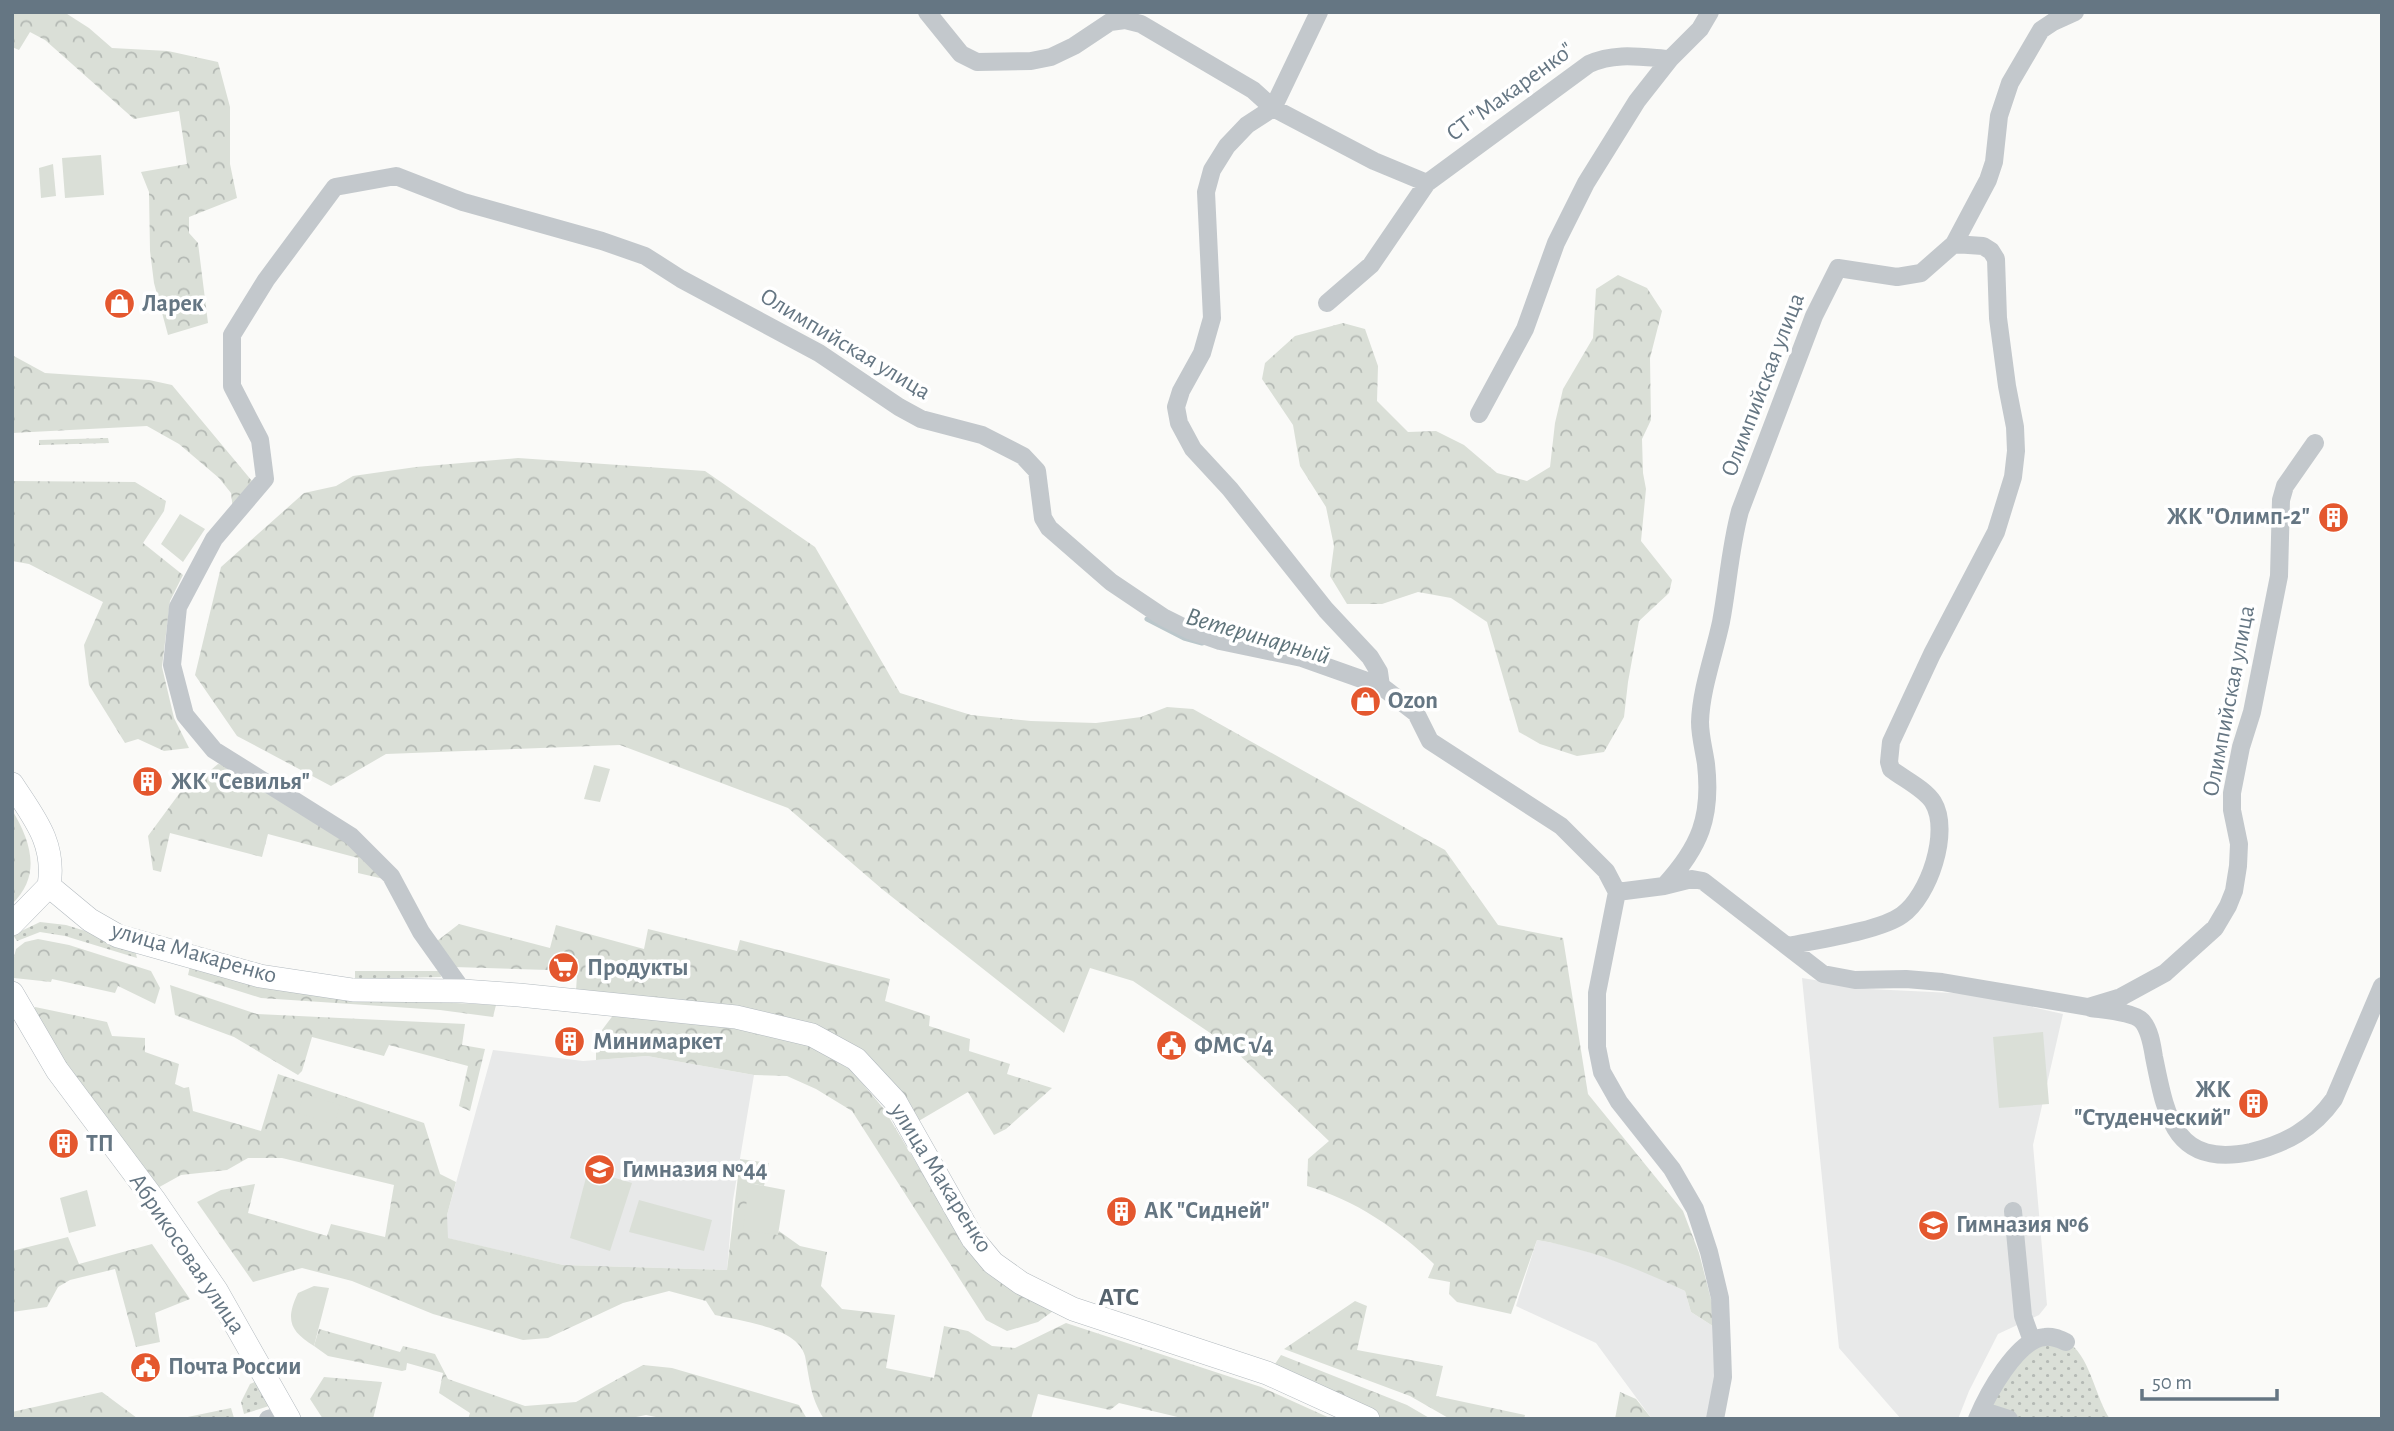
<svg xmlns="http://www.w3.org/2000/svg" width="2394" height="1431" font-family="'Alegreya Sans',sans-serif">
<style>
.built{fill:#e8e9e9}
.grass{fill:url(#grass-dots)}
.forest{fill:url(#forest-crowns)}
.green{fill:#dadfd7}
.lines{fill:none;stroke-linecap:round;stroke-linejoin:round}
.stream{stroke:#bbc7cb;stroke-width:5}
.secondary-casing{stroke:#b3babf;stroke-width:24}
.street{stroke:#c3c8cc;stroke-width:18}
.secondary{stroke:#fff;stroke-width:23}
.labels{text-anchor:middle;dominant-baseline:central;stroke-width:7;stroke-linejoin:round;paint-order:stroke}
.street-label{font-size:24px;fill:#657683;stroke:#fff}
.poi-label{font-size:24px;font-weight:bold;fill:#657683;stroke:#fff;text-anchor:start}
.water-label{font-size:26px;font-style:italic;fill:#60757c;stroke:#fff}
.neighbourhood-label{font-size:26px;font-weight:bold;fill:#57646e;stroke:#fff}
</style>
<defs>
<pattern id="grass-dots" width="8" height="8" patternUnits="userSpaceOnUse" patternTransform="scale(1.75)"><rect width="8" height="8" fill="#dadfd7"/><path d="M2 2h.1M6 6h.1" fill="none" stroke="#b4b9b4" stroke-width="1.8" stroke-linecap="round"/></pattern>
<pattern id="forest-crowns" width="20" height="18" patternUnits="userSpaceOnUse" patternTransform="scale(1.75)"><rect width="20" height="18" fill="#dadfd7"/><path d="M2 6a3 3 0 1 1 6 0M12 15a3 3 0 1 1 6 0" fill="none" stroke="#b4b9b4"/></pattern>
</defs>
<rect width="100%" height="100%" fill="#fafaf8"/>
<!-- built -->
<path class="built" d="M1802 978 1870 989 1973 994 2063 1014 2033 1145 2047 1305 2039 1315 1998 1334 1969 1391 1958 1419H1901L1839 1348Z
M493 1050 583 1061 647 1056 754 1075 733 1200 727 1270 563 1265 447 1238V1215Z
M1537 1240 1570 1246 1640 1269 1685 1291 1691 1312 1719 1330 1712 1419H1652L1596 1343 1516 1306Z"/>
<!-- grass -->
<path class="grass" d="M108 438 109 443 39 445V440Z
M40 922 66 925 134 946 137 958 65 936 40 932 17 941 13 935Z
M355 971H440L441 977 355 979Z
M2032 1341C2042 1341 2056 1339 2066 1342 2089 1351 2096 1400 2110 1419H2009L1981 1410Z
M260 1380 272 1405 244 1414 241 1402 250 1384Z
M231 1408 234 1418 178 1419Z"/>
<!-- forest -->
<path class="forest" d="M12 12H64L89 28 112 48 168 51 218 62 230 107V164L237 198 189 217V233L198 243 208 323 168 335 154 283 150 251 149 192 141 172 187 164 179 111 134 119 45 40 30 32 19 50 12 47Z
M1618 275 1647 288 1662 311 1650 358 1651 420 1642 439 1643 473 1646 489 1641 541 1672 580 1669 593 1639 621 1628 682 1624 717 1604 752 1577 756 1540 744 1519 732 1487 622 1451 598 1418 592 1382 604H1347L1330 576 1334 546 1326 507 1300 466 1293 425 1262 379 1265 363 1295 336 1343 323 1365 329 1378 366 1377 401 1408 432 1436 431 1464 445 1497 473 1527 481 1550 467 1555 423 1563 389 1593 338 1596 289Z
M12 355 45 373 149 380 172 385 252 481 233 510 231 493 219 478 179 444 147 426 12 433Z
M518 458 705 471 815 547 900 693 971 715 1031 721 1096 723 1141 717 1167 707 1193 709 1445 850 1498 925 1563 938 1588 1094 1683 1211 1699 1253 1719 1330 1691 1312 1685 1291C1637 1268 1589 1249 1537 1240L1511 1314 1457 1302 1449 1294 1450 1282 1428 1278 1434 1264C1398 1229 1355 1200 1307 1186L1308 1159 1329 1141 1231 1047 1133 981 1090 968 1064 1033 882 889 788 808 620 745 386 754 331 786 237 736 195 675 221 567 304 493 336 486 353 476 416 467Z
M12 481 135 482 166 501 164 511 143 543 183 575 170 601 162 667 174 718 189 748 164 751 138 739 125 743 89 685 84 645 103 602 29 564 12 561Z
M218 764 230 766 348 838 388 880 358 873V858L268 834 262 857 170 833 161 872 153 870 148 836 190 779 206 774Z
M12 810C31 841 42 876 12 904Z
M459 924 550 948 556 925 644 949 648 929 737 951 740 940 890 979 885 1001 930 1016 929 1026 970 1039 969 1051 1010 1064 1007 1074 1052 1088 1006 1129 994 1135 968 1092 917 1122 858 1048 576 991 578 959 554 954 548 970 454 967 437 941Z
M38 939 69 945 151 971 160 988 155 1004 118 986 115 993 52 979 51 982 14 978 13 961 16 949 25 942Z
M191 962 336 997 496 1005 493 1017 440 1010 261 998 188 975Z
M170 985 257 1014 465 1024 462 1045 485 1049 470 1111 459 1106 468 1066 389 1045 384 1056 312 1037 302 1071 298 1075 234 1037 175 1015Z
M35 1007 107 1022 112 1036 145 1038V1052L179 1064 175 1084 184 1088 189 1087 193 1111 261 1131 278 1074 424 1123 440 1174 456 1182 447 1215 448 1238 563 1265 727 1270 740 1159 769 1163 764 1186 750 1183 777 1235 779 1231 800 1246 827 1252 821 1286 842 1309 895 1315 886 1368 934 1378 944 1326 968 1331 992 1346 1015 1348 1066 1323 1261 1387 1332 1419H1186L1119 1403 1110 1410 1038 1394 1031 1419H824C810 1396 810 1381 805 1356 798 1327 740 1321 715 1315L706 1301 669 1291 623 1303 548 1338 523 1340 433 1314 352 1281 302 1268 253 1282 197 1202 221 1190 255 1184 248 1213 327 1236 331 1224 385 1237 394 1185 282 1158H248L227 1170 181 1175 154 1190 30 1018Z
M614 1014 733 1026 811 1046 851 1070 884 1109 967 1248 988 1274 1053 1311 1038 1322 1007 1331 986 1320 852 1111 816 1089 787 1076 754 1075 647 1056 596 1060V1038Z
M68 1237 79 1264 152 1244 190 1299 155 1313 160 1342 136 1347 115 1269 70 1280 58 1287 47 1307 12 1312V1251Z
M1355 1301 1367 1306 1357 1350 1443 1366 1436 1396 1525 1415 1524 1419H1450L1410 1396 1284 1349Z
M319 1329 400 1352 403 1346 435 1354 448 1379 525 1406 576 1402 643 1365 672 1368 799 1405 807 1419H666L646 1415 626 1419H468L470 1413 439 1393 443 1373 407 1363 406 1370 402 1371 328 1356 314 1346Z
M1281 1355 1407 1405 1431 1419H1382L1275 1371V1364Z
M324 1377 382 1382 373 1419H323L310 1399Z
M102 1392 137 1418 12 1419V1412Z
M1620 1392 1636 1399 1652 1419H1615Z"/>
<!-- green -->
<path class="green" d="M101 155 104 195 65 198 62 158Z
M53 164 56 196 41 198 39 168Z
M180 514 205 529 183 562 161 544Z
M594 765 610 769 600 802 584 799Z
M2043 1032 2049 1104 1999 1108 1993 1037Z
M304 1094 340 1105 335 1125 298 1113Z
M588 1170 632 1183 610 1251 570 1238Z
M749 1183 785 1190 778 1235 743 1230Z
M87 1190 96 1226 69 1233 60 1198Z
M639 1200 712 1220 704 1251 629 1232Z
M314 1286 329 1288 314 1346C290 1331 285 1320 298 1293Z"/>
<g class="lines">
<!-- stream -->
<path class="stream" d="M1147 619 1184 638 1202 643"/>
<defs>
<path id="secondary" d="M12 784C34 818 56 843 49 886
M49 886 90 920 118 936 260 976 353 990 463 991 519 995 736 1017 812 1035 856 1059 895 1101 973 1239 993 1263 1021 1283 1073 1309 1267 1373 1368 1419
M12 924 49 886
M12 993 57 1070 155 1201 216 1290 289 1419"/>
</defs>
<!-- secondary casing -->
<use href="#secondary" class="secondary-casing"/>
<!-- street -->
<path class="street" d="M927 12 961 54 977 62 1031 61 1051 57 1074 46 1110 22 1125 20 1141 24 1253 90 1273 108 1374 161 1427 183
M1319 12 1273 108 1247 125 1227 146 1212 170 1206 192 1212 318 1202 353 1181 391 1176 407 1179 423 1193 449 1230 489 1326 610 1370 657 1379 672 1381 686
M1954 244 1988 180 1994 162 1999 116 2010 83 2041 30 2053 22 2075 12
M1327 303 1371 265 1427 183 1589 64C1615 52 1641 57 1670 59
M1479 414 1525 329 1556 243 1586 183 1637 101 1670 59 1700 29 1710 12
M1664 886C1700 847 1712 817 1706 764 1704 750 1700 736 1700 722 1701 689 1714 655 1721 622 1728 585 1730 548 1740 511L1814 316 1838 268 1897 277 1921 273 1954 244 1983 246 1991 251 1996 259 1998 318 2007 386 2015 427 2016 451 2013 477 1996 532 1932 654 1891 742 1889 762 1891 769C1904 779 1925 789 1933 802 1951 831 1929 896 1902 915 1880 931 1816 940 1788 946
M1617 892 1597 993V1047L1602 1072 1619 1102 1672 1169 1695 1209 1709 1252 1720 1298 1722 1348 1723 1377 1715 1419
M463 991 421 932 391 876 351 836 214 750 185 715 172 665 178 607 214 539 265 479 260 440 232 386V335L266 280 335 187 396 176 463 202 602 241 645 256 681 279 819 353 899 407 921 419 982 435 1023 456 1037 471 1043 518 1049 528 1111 582 1163 617 1189 630 1220 641 1302 658 1381 686 1416 713 1430 741 1561 826 1606 871 1617 892 1664 886 1692 879 1703 881 1823 974 1855 980 1906 979 1942 982 2088 1007 2121 997 2165 973 2215 928 2228 906 2234 891 2238 866 2239 844 2232 810V793L2241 747 2252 712 2279 576 2281 500 2285 486 2315 443
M2091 1008C2104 1010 2134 1012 2142 1021 2150 1030 2152 1045 2154 1057 2166 1116 2174 1168 2251 1152 2285 1144 2313 1129 2334 1099L2382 986
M2013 1211 2023 1316 2032 1341
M1981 1410 2009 1419
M268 1419 287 1414
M1977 1419C1987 1395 2017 1339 2045 1337 2053 1336 2059 1339 2066 1342"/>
<!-- secondary -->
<use href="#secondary" class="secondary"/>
</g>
<!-- icons -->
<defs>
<symbol id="shop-disc" viewBox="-11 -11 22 22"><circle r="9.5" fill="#e4572e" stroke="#fff"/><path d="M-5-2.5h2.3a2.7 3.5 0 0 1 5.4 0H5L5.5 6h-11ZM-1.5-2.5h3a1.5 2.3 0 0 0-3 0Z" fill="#fff"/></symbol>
<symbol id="building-disc" viewBox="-11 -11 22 22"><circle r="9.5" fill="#e4572e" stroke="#fff"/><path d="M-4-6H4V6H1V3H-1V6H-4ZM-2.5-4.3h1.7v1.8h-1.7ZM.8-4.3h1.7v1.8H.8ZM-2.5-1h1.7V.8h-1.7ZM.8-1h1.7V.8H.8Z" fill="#fff"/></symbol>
<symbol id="supermarket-disc" viewBox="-11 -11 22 22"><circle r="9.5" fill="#e4572e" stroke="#fff"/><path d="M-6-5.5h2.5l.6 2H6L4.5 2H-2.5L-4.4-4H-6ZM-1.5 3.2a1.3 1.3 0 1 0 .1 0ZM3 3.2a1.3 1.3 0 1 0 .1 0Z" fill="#fff"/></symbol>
<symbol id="civic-disc" viewBox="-11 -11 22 22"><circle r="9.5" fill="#e4572e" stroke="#fff"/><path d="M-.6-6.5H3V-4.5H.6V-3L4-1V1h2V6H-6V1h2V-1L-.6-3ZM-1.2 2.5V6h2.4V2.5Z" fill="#fff"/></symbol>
<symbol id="school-disc" viewBox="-11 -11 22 22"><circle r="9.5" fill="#e4572e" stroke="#fff"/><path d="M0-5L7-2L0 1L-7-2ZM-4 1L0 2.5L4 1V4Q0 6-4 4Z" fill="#fff"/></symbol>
<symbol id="university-disc" viewBox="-11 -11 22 22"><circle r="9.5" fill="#e4572e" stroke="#fff"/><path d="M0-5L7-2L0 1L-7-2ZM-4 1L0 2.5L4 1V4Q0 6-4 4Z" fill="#fff"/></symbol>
</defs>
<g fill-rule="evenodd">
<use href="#shop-disc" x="102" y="286" width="35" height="35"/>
<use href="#building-disc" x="2316" y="500" width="35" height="35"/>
<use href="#shop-disc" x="1348" y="684" width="35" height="35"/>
<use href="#building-disc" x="130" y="764" width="35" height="35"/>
<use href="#supermarket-disc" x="546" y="950" width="35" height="35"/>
<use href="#building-disc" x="552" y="1024" width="35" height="35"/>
<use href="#civic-disc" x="1154" y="1028" width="35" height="35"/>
<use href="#building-disc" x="2236" y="1086" width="35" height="35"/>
<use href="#building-disc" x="46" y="1126" width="35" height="35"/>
<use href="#school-disc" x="582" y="1152" width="35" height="35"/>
<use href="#building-disc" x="1104" y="1194" width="35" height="35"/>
<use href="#university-disc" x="1916" y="1208" width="35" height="35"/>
<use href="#civic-disc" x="128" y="1350" width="35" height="35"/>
</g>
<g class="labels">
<!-- street labels -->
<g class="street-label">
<text transform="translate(1510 92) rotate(-36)">СТ "Макаренко"</text>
<text transform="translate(845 344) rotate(31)">Олимпийская улица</text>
<text transform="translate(1763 385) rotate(-69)">Олимпийская улица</text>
<text transform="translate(2229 701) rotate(-79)">Олимпийская улица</text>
<text transform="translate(194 953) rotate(16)">улица Макаренко</text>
<text transform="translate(941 1178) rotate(58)">улица Макаренко</text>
<text transform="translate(187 1254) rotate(56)">Абрикосовая улица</text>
</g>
<!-- poi labels -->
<g class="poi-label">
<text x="142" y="304">Ларек</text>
<text x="2310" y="517" text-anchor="end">ЖК "Олимп-2"</text>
<text x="1388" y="701">Ozon</text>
<text x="171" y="782">ЖК "Севилья"</text>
<text x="587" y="968">Продукты</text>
<text x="593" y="1042">Минимаркет</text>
<text x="1194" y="1046">ФМС √4</text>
<text x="2231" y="1090" text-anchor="end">ЖК<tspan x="2231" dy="28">"Студенческий"</tspan></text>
<text x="86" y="1144">ТП</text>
<text x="622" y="1170">Гимназия №44</text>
<text x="1144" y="1211">АК "Сидней"</text>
<text x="1956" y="1225">Гимназия №6</text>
<text x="168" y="1367">Почта России</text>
</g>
<!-- water labels -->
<g class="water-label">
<text transform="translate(1258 636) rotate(16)">Ветеринарный</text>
</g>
<!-- neighbourhood labels -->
<g class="neighbourhood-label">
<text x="1119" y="1297">АТС</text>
</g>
</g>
<!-- border -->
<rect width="2394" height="1431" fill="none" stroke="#657683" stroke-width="28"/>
<!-- scale -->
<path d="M2142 1389v10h135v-10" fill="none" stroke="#657683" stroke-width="3.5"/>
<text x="2152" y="1389" font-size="21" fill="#657683" stroke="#ffffff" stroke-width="5" paint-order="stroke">50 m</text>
</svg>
